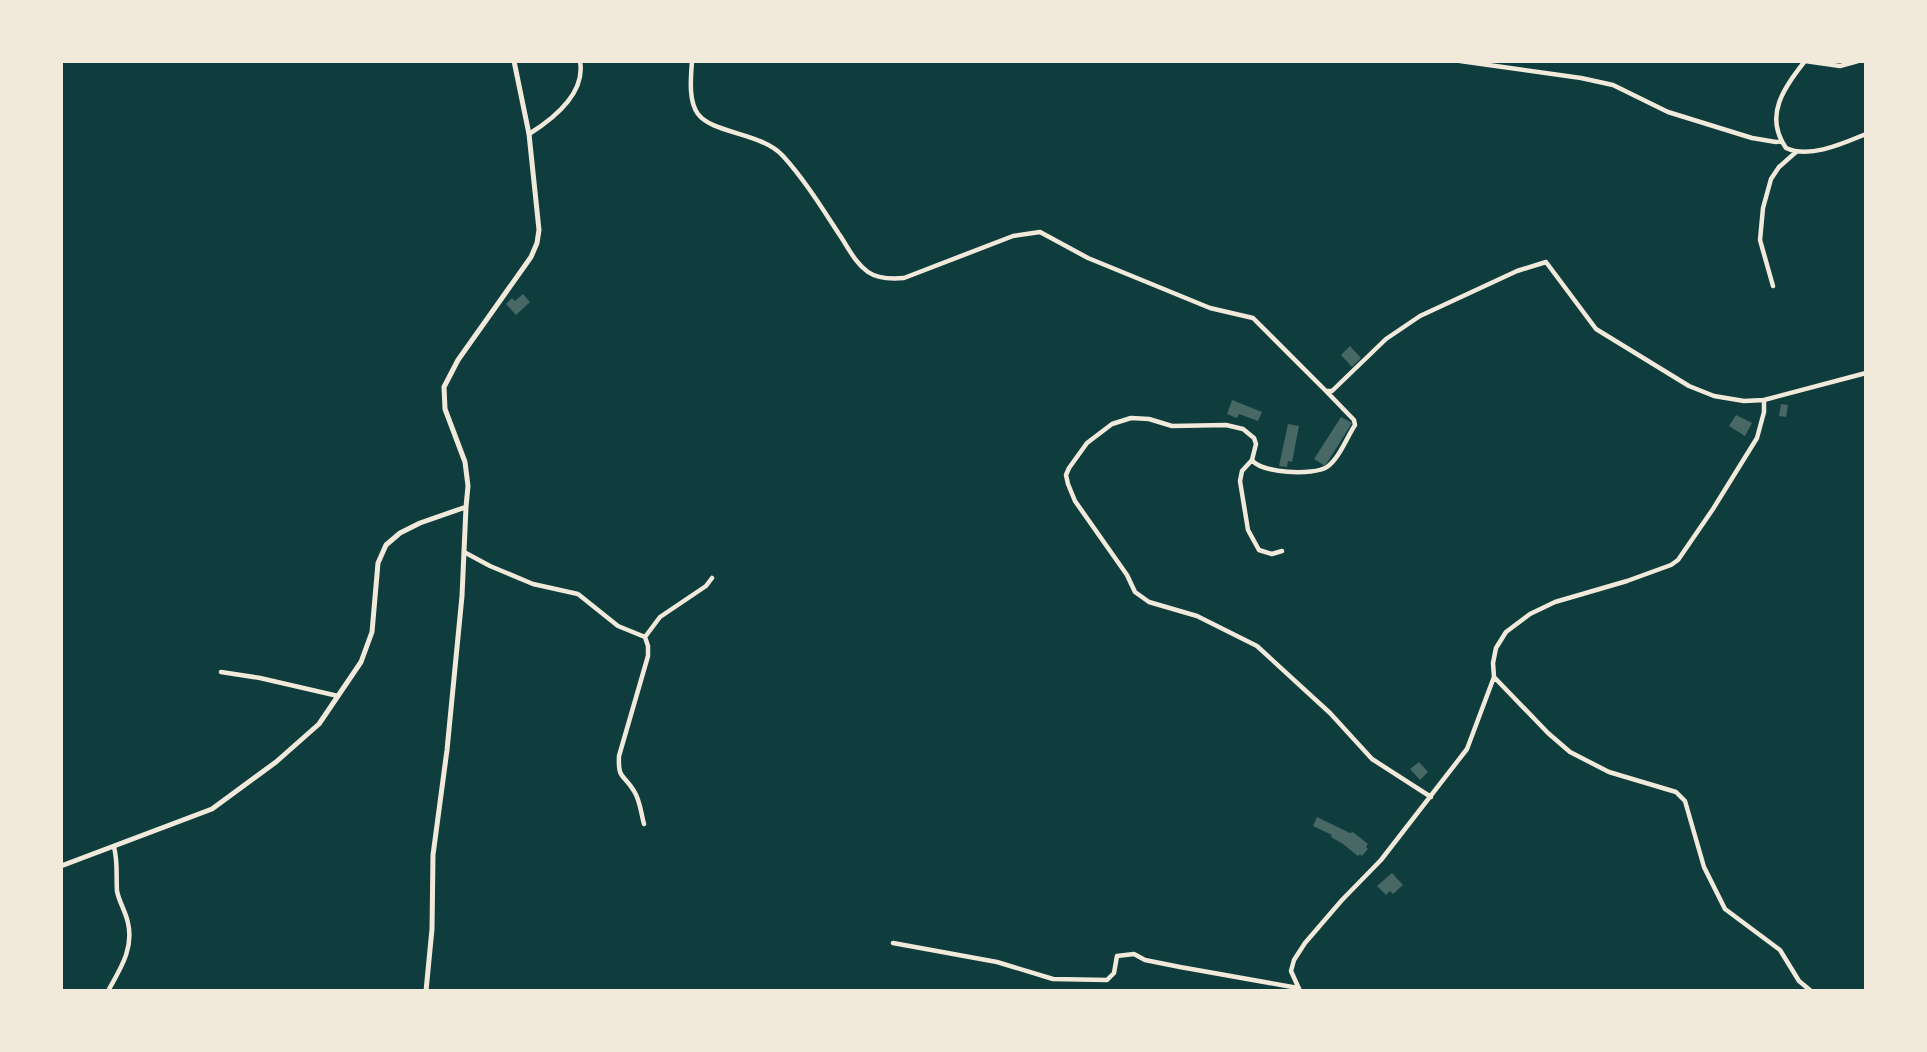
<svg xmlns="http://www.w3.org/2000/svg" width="1927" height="1052" font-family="'Libre Baskerville',serif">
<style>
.building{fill:#486865}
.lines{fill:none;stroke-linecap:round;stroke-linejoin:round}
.minor{stroke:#f1e9da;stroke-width:4.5}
.tertiary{stroke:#f1e9da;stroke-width:5}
</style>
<rect width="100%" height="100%" fill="#0f3d3e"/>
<!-- building -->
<path class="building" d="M523 294 530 302 516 315 506 304 512 298 515 301Z
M1350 346 1361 358 1352 367 1341 355Z
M1232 400 1262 412 1258 421 1239 414 1237 418 1227 414Z
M1781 404 1788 405 1786 417 1779 416Z
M1736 415 1752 423 1745 436 1729 426Z
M1341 417 1352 423 1325 466 1314 459Z
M1288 424 1299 426 1292 462 1288 461 1287 467 1279 466Z
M1419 762 1428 772 1420 780 1410 769Z
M1317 817 1350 833 1353 832 1368 844 1366 847 1368 849 1362 856 1360 854 1358 856 1343 844 1331 837 1332 835 1313 826Z
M1392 873 1403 885 1393 894 1390 891 1386 895 1377 886Z"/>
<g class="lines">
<!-- minor -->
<path class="minor" d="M692 61C691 77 688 100 698 114 713 134 761 132 783 156 804 179 822 208 839 234 848 247 855 263 868 272 878 279 892 279 904 278L1013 236 1040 232 1088 258 1210 308 1253 318 1326 391H1332L1386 339 1420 316 1517 271 1546 262 1596 329 1689 386 1714 396 1744 401 1764 400 1866 373
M1460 61 1581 78 1613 85 1668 112 1752 138 1776 142 1782 141
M1805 61C1785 87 1763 115 1786 148 1810 159 1844 143 1866 134
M1805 61 1840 66 1858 61
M529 134C553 119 586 94 580 61
M1773 286 1760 240 1763 208 1771 179 1779 167 1796 152
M1326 391 1354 420 1355 425C1347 437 1339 459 1327 467 1313 476 1261 473 1252 460L1256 444 1254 438 1243 429 1226 425 1172 426 1149 419 1131 418 1112 424 1087 443 1069 468 1066 475 1068 484 1075 501 1127 575 1135 592 1149 602 1197 616 1257 646 1330 713 1372 759 1431 797
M1252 460 1242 471 1240 481 1248 530 1259 550 1272 554 1282 551
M464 552 490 566 533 584 578 594 618 626 645 637 648 646V656L619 756C618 780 623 773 634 791 640 800 641 813 644 824
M645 637 660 617 706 586 712 578
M221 672 260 678 338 696
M1494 677 1548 733 1570 752 1609 772 1676 792 1685 801 1704 867 1725 909 1780 950 1799 981 1811 991
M893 943 997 962 1053 979 1107 980 1114 973 1117 956 1134 954 1145 960 1180 967 1298 988
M108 991C120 969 134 949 128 923 126 912 119 902 117 891 116 876 118 862 114 847
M1300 991 1291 971 1294 960 1305 943 1342 900 1381 860 1467 749 1494 677 1493 663 1496 648 1506 632 1530 614 1555 602 1627 581 1671 565 1678 560 1713 509 1757 438 1764 412V400"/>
<!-- tertiary -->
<path class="tertiary" d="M61 866 212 809 276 762 319 724 361 662 372 632 378 563 386 545 400 533 420 523 466 507 468 486 465 462 445 409 444 387 458 360 531 257 537 243 539 230 529 134 514 61
M426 991 432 929 433 855 447 750 462 596 466 507"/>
</g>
<!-- border -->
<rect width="1927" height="1052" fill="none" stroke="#f1e9da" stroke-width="126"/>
</svg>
